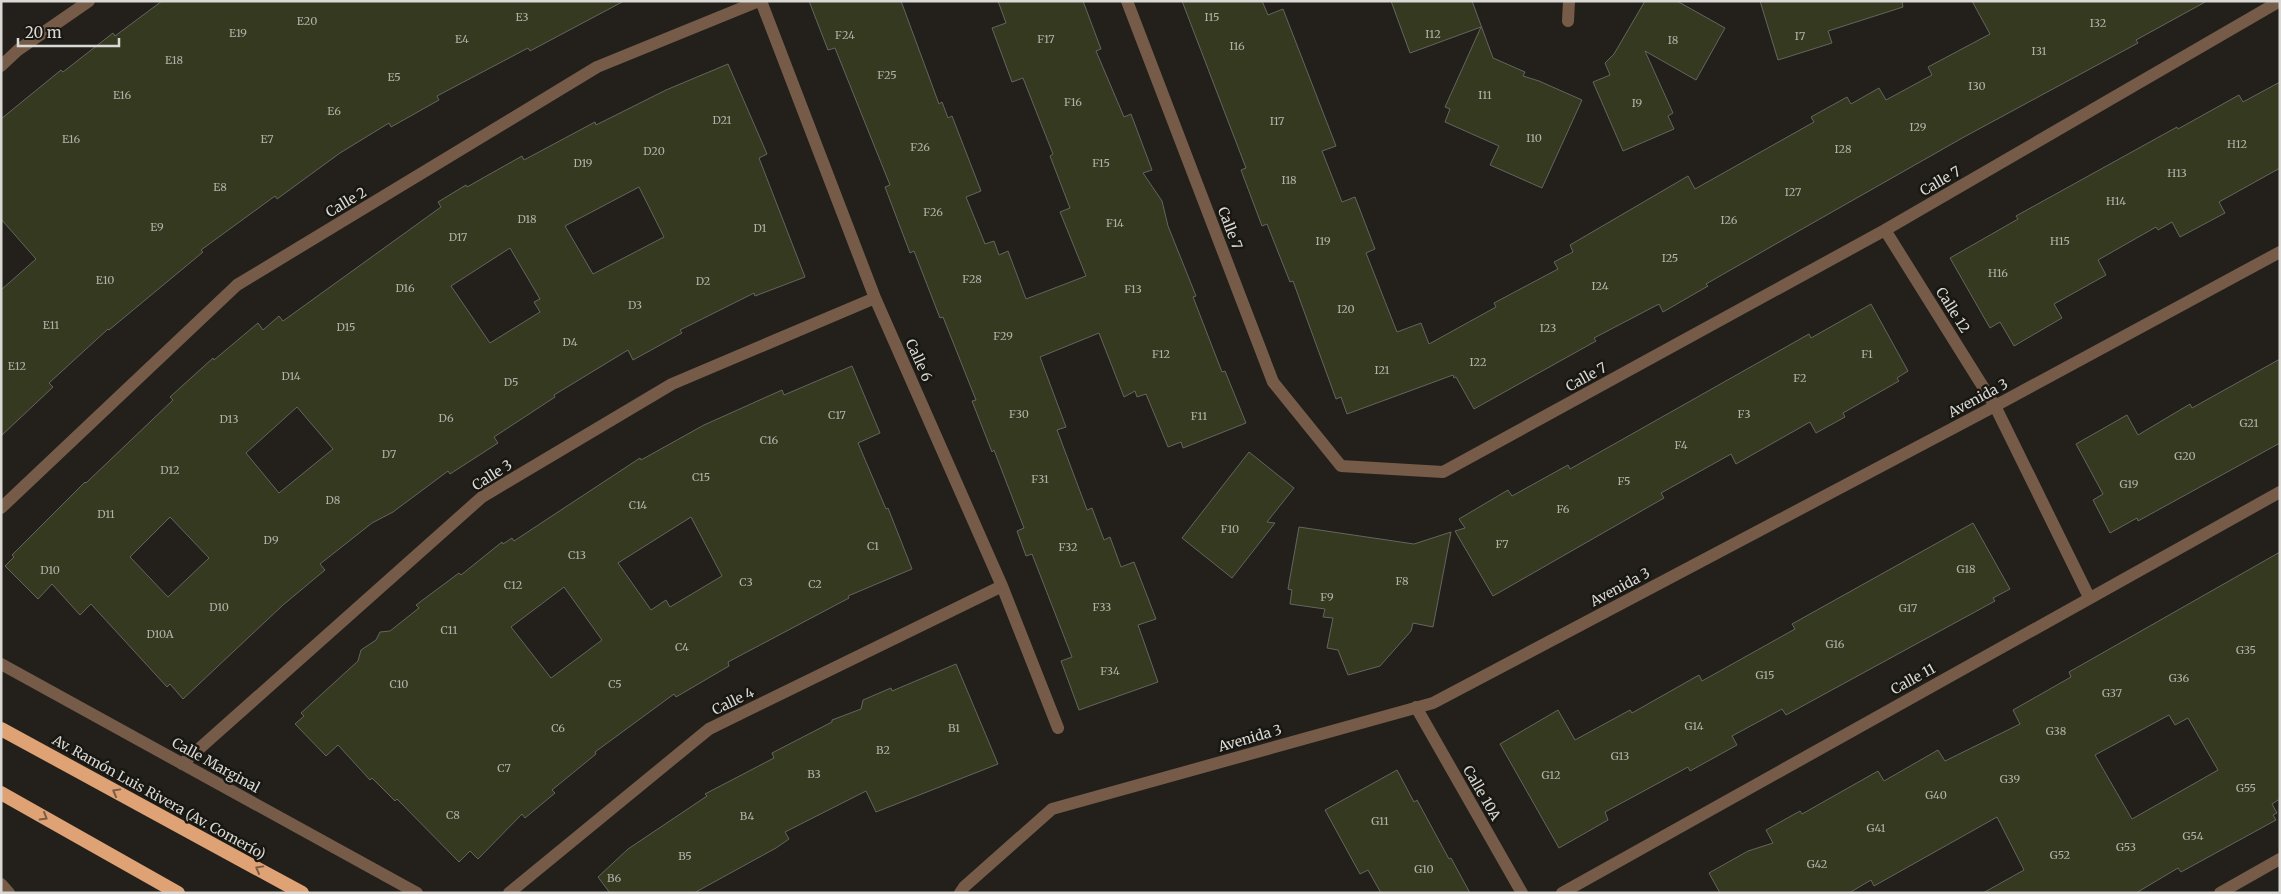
<svg xmlns="http://www.w3.org/2000/svg" width="2281" height="894" font-family="Merriweather,serif">
<style>
.building{fill:#35391f;stroke:#64655f;fill-rule:evenodd}
.lines{fill:none;stroke-linecap:round;stroke-linejoin:round}
.minor{stroke:#765c48;stroke-width:12}
.trunk{stroke:#dfa275;stroke-width:14}
.oneway{stroke:#7c5c44}
.labels{text-anchor:middle;dominant-baseline:central;stroke-width:5;stroke-linejoin:round;paint-order:stroke}
.number-label{font-size:11px;fill:#b1b1a8}
.street-label{font-size:14px;fill:#dad9d5;stroke:#191712}
</style>
<rect width="100%" height="100%" fill="#23201b"/>
<!-- building -->
<path class="building" d="M162 1H624L530 51 528 48 437 96 439 100 391 127 389 123 340 153 277 199 275 196 201 250 203 252 109 330 108 329 49 383 53 387 1 436V290L36 259 1 219V119L61 70 63 72 113 33 115 36Z
M809 1H901L939 104 942 102 948 118 952 116 981 191 966 197 985 244 994 241 999 255 1008 251 1026 299 1086 276 1060 212 1070 208 1050 156 1053 154 1023 78 1012 82 992 28 1006 23 998 1H1083L1101 49 1096 51 1124 117 1131 114 1152 170 1143 173 1162 201 1168 226 1196 296 1193 297 1222 372 1225 371 1246 423 1183 448 1181 442 1168 447 1146 394 1137 397 1135 391 1124 397 1099 333 1040 357 1066 427 1057 430 1087 510 1092 508 1104 540 1110 537 1121 567 1134 562 1156 619 1138 625 1158 682 1079 710 1061 661 1072 657 1032 554 1026 556 1017 531 1024 528 994 450 992 452 972 401 976 400 943 317 940 318 914 251 910 253 885 187 890 185 835 48 828 50Z
M1182 1H1262L1268 15 1283 9 1336 146 1322 151 1342 202 1355 197 1375 249 1366 253 1397 332 1421 323 1429 344 1496 307 1494 303 1558 269 1554 262 1573 252 1570 245 1688 176 1695 189 1814 122 1811 117 1847 97 1851 104 1879 88 1886 100 1932 75 1928 67 1990 34 1972 1H2207L2136 40 2138 43 1964 137 1781 241 1706 284 1708 286 1663 312 1659 304 1594 338 1596 341 1474 409 1456 377 1454 378 1453 375 1347 414 1341 397 1336 399 1293 281 1290 282 1267 224 1262 226 1241 170 1246 168Z
M1391 1H1472L1493 58 1525 72 1523 76 1539 81 1582 100 1542 188 1490 165 1499 146 1445 122 1450 109 1445 107 1481 27 1410 53Z
M1645 1H1677L1725 28 1696 80 1645 51 1673 113 1668 116 1674 129 1623 151 1593 82 1610 75 1605 63 1614 54Z
M1760 1H1902L1903 7 1828 31 1832 43 1778 60Z
M728 64 767 154 759 158 805 277 755 296 754 293 680 330 682 333 633 360 628 350 554 395 555 397 494 437 498 443 450 474 448 471 393 512 372 523 320 564 325 570 283 605 183 699 170 684 167 687 91 604 80 615 52 584 38 599 5 566 14 557 12 555 85 482 86 483 173 400 170 397 213 358 214 360 258 323 263 330 279 316 283 321 441 207 438 202 466 185 467 187 522 156 524 160 595 122 596 125 666 90ZM639 187 664 237 593 274 565 226ZM510 248 540 299 534 302 540 312 490 343 451 286ZM297 407 333 449 279 493 246 453ZM170 517 209 558 168 597 130 557Z
M2280 82V168L2219 202 2225 213 2180 237 2172 222 2158 230 2156 227 2098 260 2106 275 2054 304 2062 318 2014 346 2000 322 1990 328 1950 258 2018 219 2016 216 2177 127 2178 129 2239 95 2243 102Z
M1871 304 1908 371 1897 378 1899 381 1843 413 1845 417 1816 433 1810 422 1736 464 1731 454 1661 493 1664 498 1493 596 1455 531 1465 528 1459 519 1508 490 1512 496 1568 465 1570 469 1809 334 1811 338Z
M2280 359V443L2138 521 2137 518 2110 533 2093 500 2103 494 2076 444 2127 415 2138 435 2190 404 2192 408Z
M852 366 880 433 858 443 886 509 888 508 912 569 848 596 849 598 728 662 729 666 676 697 674 694 595 752 596 754 552 790 555 793 525 818 522 814 478 859 470 851 459 862 397 799 395 801 372 778 370 780 338 745 326 756 295 724 304 716 301 713 358 661 361 650 376 640 380 632 390 631 419 608 416 605 459 573 461 575 502 542 503 544 512 538 514 541 640 458 641 460 704 425 782 390 784 395ZM691 517 722 576 670 607 666 600 651 610 618 563ZM564 587 602 640 551 678 511 627Z
M1249 452 1294 488 1267 522 1275 523 1232 578 1182 538Z
M1973 523 2010 589 1993 598 1995 601 1786 715 1782 709 1732 736 1737 745 1690 771 1688 767 1605 812 1608 820 1559 848 1500 744 1558 710 1575 740 1630 710 1632 713 1699 675 1702 681 1795 629 1792 624Z
M1299 527 1414 544 1451 532 1433 627 1413 623 1411 631 1380 666 1348 675 1338 650 1327 648 1333 618 1323 617 1325 609 1290 604 1292 590 1288 589Z
M2280 552V799L2272 804 2277 813 2273 815 2276 820 2181 872 2178 868 2136 893H1983L2024 870 1997 817 1874 886 1871 880 1849 893H1720L1709 873 1748 851 1773 843 1766 830 1800 811 1802 814 1878 771 1884 781 1938 750 1945 761 2020 724 2013 710 2071 677 2069 672ZM2169 715 2175 725 2188 718 2218 770 2132 819 2095 755Z
M956 664 998 764 876 812 866 791 785 832 789 839 776 848 694 893H610L598 877 628 849 707 796 705 794 774 758 772 753 832 722V720L861 709 863 700 891 688 892 691Z
M1397 770 1414 802 1417 800 1449 859 1451 858 1470 893H1381L1368 870 1360 874 1325 810Z"/>
<g class="lines">
<!-- minor -->
<path class="minor" d="M761 1 875 298 1002 586 1058 728
M1127 1 1273 382 1341 466 1443 472 1885 230 2280 1
M1568 21 1569 1
M1 66 18 50 89 1
M1885 230 1995 406 2089 597
M1 508 237 285 597 67 759 1
M1 664 417 893
M1416 707 1522 893
M182 764 482 497 672 384 875 298
M1 884 9 893
M509 893 709 729 1002 586
M960 893 964 887 1052 809 1433 703 1995 406 2280 252
M1562 893 2280 492
M2220 893 2280 859"/>
<!-- trunk -->
<path class="trunk" d="M1 729 302 893
M1 793 178 893"/>
</g>
<!-- one-way arrows -->
<defs><path id="oneway-chevron" d="M-2-3.5L2.5 0L-2 3.5" fill="none" stroke-width="1.6" stroke-linecap="round" stroke-linejoin="round" transform="scale(1.25)"/></defs>
<g class="oneway">
<use href="#oneway-chevron" transform="translate(116 792) rotate(-151)"/>
<use href="#oneway-chevron" transform="translate(44 817) rotate(30)"/>
<use href="#oneway-chevron" transform="translate(259 869) rotate(-151)"/>
</g>
<g class="labels">
<!-- number labels -->
<g class="number-label">
<text x="522" y="17">E3</text>
<text x="1212" y="17">I15</text>
<text x="307" y="21">E20</text>
<text x="2098" y="23">I32</text>
<text x="238" y="33">E19</text>
<text x="1433" y="34">I12</text>
<text x="845" y="35">F24</text>
<text x="1800" y="36">I7</text>
<text x="462" y="39">E4</text>
<text x="1046" y="39">F17</text>
<text x="1673" y="40">I8</text>
<text x="1237" y="46">I16</text>
<text x="2039" y="51">I31</text>
<text x="174" y="60">E18</text>
<text x="887" y="75">F25</text>
<text x="394" y="77">E5</text>
<text x="1977" y="86">I30</text>
<text x="122" y="95">E16</text>
<text x="1485" y="95">I11</text>
<text x="1073" y="102">F16</text>
<text x="1637" y="103">I9</text>
<text x="334" y="111">E6</text>
<text x="722" y="120">D21</text>
<text x="1277" y="121">I17</text>
<text x="1918" y="127">I29</text>
<text x="1534" y="138">I10</text>
<text x="71" y="139">E16</text>
<text x="267" y="139">E7</text>
<text x="2237" y="144">H12</text>
<text x="920" y="147">F26</text>
<text x="1843" y="149">I28</text>
<text x="654" y="151">D20</text>
<text x="583" y="163">D19</text>
<text x="1101" y="163">F15</text>
<text x="2177" y="173">H13</text>
<text x="1289" y="180">I18</text>
<text x="220" y="187">E8</text>
<text x="1793" y="192">I27</text>
<text x="2116" y="201">H14</text>
<text x="933" y="212">F26</text>
<text x="527" y="219">D18</text>
<text x="1729" y="220">I26</text>
<text x="1115" y="223">F14</text>
<text x="157" y="227">E9</text>
<text x="760" y="228">D1</text>
<text x="458" y="237">D17</text>
<text x="1323" y="241">I19</text>
<text x="2060" y="241">H15</text>
<text x="1670" y="258">I25</text>
<text x="1998" y="273">H16</text>
<text x="972" y="279">F28</text>
<text x="105" y="280">E10</text>
<text x="703" y="281">D2</text>
<text x="1600" y="286">I24</text>
<text x="405" y="288">D16</text>
<text x="1133" y="289">F13</text>
<text x="635" y="305">D3</text>
<text x="1346" y="309">I20</text>
<text x="51" y="325">E11</text>
<text x="346" y="327">D15</text>
<text x="1548" y="328">I23</text>
<text x="1003" y="336">F29</text>
<text x="570" y="342">D4</text>
<text x="1161" y="354">F12</text>
<text x="1867" y="354">F1</text>
<text x="1478" y="362">I22</text>
<text x="17" y="366">E12</text>
<text x="1382" y="370">I21</text>
<text x="291" y="376">D14</text>
<text x="1800" y="378">F2</text>
<text x="511" y="382">D5</text>
<text x="1019" y="414">F30</text>
<text x="1744" y="414">F3</text>
<text x="837" y="415">C17</text>
<text x="1199" y="416">F11</text>
<text x="446" y="418">D6</text>
<text x="229" y="419">D13</text>
<text x="2249" y="423">G21</text>
<text x="769" y="440">C16</text>
<text x="1681" y="445">F4</text>
<text x="389" y="454">D7</text>
<text x="2185" y="456">G20</text>
<text x="170" y="470">D12</text>
<text x="701" y="477">C15</text>
<text x="1040" y="479">F31</text>
<text x="1624" y="481">F5</text>
<text x="2129" y="484">G19</text>
<text x="333" y="500">D8</text>
<text x="638" y="505">C14</text>
<text x="1563" y="509">F6</text>
<text x="106" y="514">D11</text>
<text x="1230" y="529">F10</text>
<text x="271" y="540">D9</text>
<text x="1502" y="544">F7</text>
<text x="873" y="546">C1</text>
<text x="1068" y="547">F32</text>
<text x="577" y="555">C13</text>
<text x="1966" y="569">G18</text>
<text x="50" y="570">D10</text>
<text x="1402" y="581">F8</text>
<text x="746" y="582">C3</text>
<text x="815" y="584">C2</text>
<text x="513" y="585">C12</text>
<text x="1327" y="597">F9</text>
<text x="219" y="607">D10</text>
<text x="1102" y="607">F33</text>
<text x="1908" y="608">G17</text>
<text x="449" y="630">C11</text>
<text x="160" y="634">D10A</text>
<text x="1835" y="644">G16</text>
<text x="682" y="647">C4</text>
<text x="2246" y="650">G35</text>
<text x="1110" y="671">F34</text>
<text x="1765" y="675">G15</text>
<text x="2179" y="678">G36</text>
<text x="399" y="684">C10</text>
<text x="615" y="684">C5</text>
<text x="2112" y="693">G37</text>
<text x="1694" y="726">G14</text>
<text x="558" y="728">C6</text>
<text x="954" y="728">B1</text>
<text x="2056" y="731">G38</text>
<text x="883" y="750">B2</text>
<text x="1620" y="756">G13</text>
<text x="504" y="768">C7</text>
<text x="814" y="774">B3</text>
<text x="1551" y="775">G12</text>
<text x="2010" y="779">G39</text>
<text x="2246" y="788">G55</text>
<text x="1936" y="795">G40</text>
<text x="453" y="815">C8</text>
<text x="747" y="816">B4</text>
<text x="1380" y="821">G11</text>
<text x="1876" y="828">G41</text>
<text x="2193" y="836">G54</text>
<text x="2126" y="847">G53</text>
<text x="2060" y="855">G52</text>
<text x="685" y="856">B5</text>
<text x="1817" y="864">G42</text>
<text x="1424" y="869">G10</text>
<text x="614" y="878">B6</text>
</g>
<!-- street labels -->
<g class="street-label">
<text transform="translate(1940 181) rotate(-30)">Calle 7</text>
<text transform="translate(346 202) rotate(-31)">Calle 2</text>
<text transform="translate(1230 228) rotate(69)">Calle 7</text>
<text transform="translate(1953 310) rotate(58)">Calle 12</text>
<text transform="translate(919 360) rotate(66)">Calle 6</text>
<text transform="translate(1586 377) rotate(-29)">Calle 7</text>
<text transform="translate(1978 398) rotate(-28)">Avenida 3</text>
<text transform="translate(492 475) rotate(-32)">Calle 3</text>
<text transform="translate(1620 587) rotate(-28)">Avenida 3</text>
<text transform="translate(1913 679) rotate(-29)">Calle 11</text>
<text transform="translate(733 701) rotate(-26)">Calle 4</text>
<text transform="translate(1250 738) rotate(-16)">Avenida 3</text>
<text transform="translate(216 765) rotate(29)">Calle Marginal</text>
<text transform="translate(1482 793) rotate(60)">Calle 10A</text>
<text transform="translate(159 797) rotate(29)">Av. Ramón Luis Rivera (Av. Comerío)</text>
</g>
</g>
<!-- border -->
<rect width="2281" height="894" fill="none" stroke="#dad9d5" stroke-width="5"/>
<!-- scale -->
<path d="M18 38v8h101v-8" fill="none" stroke="#dad9d5" stroke-width="2.5"/>
<text x="25" y="38" font-size="15" fill="#dad9d5" stroke="#191712" stroke-width="4" paint-order="stroke">20 m</text>
</svg>
